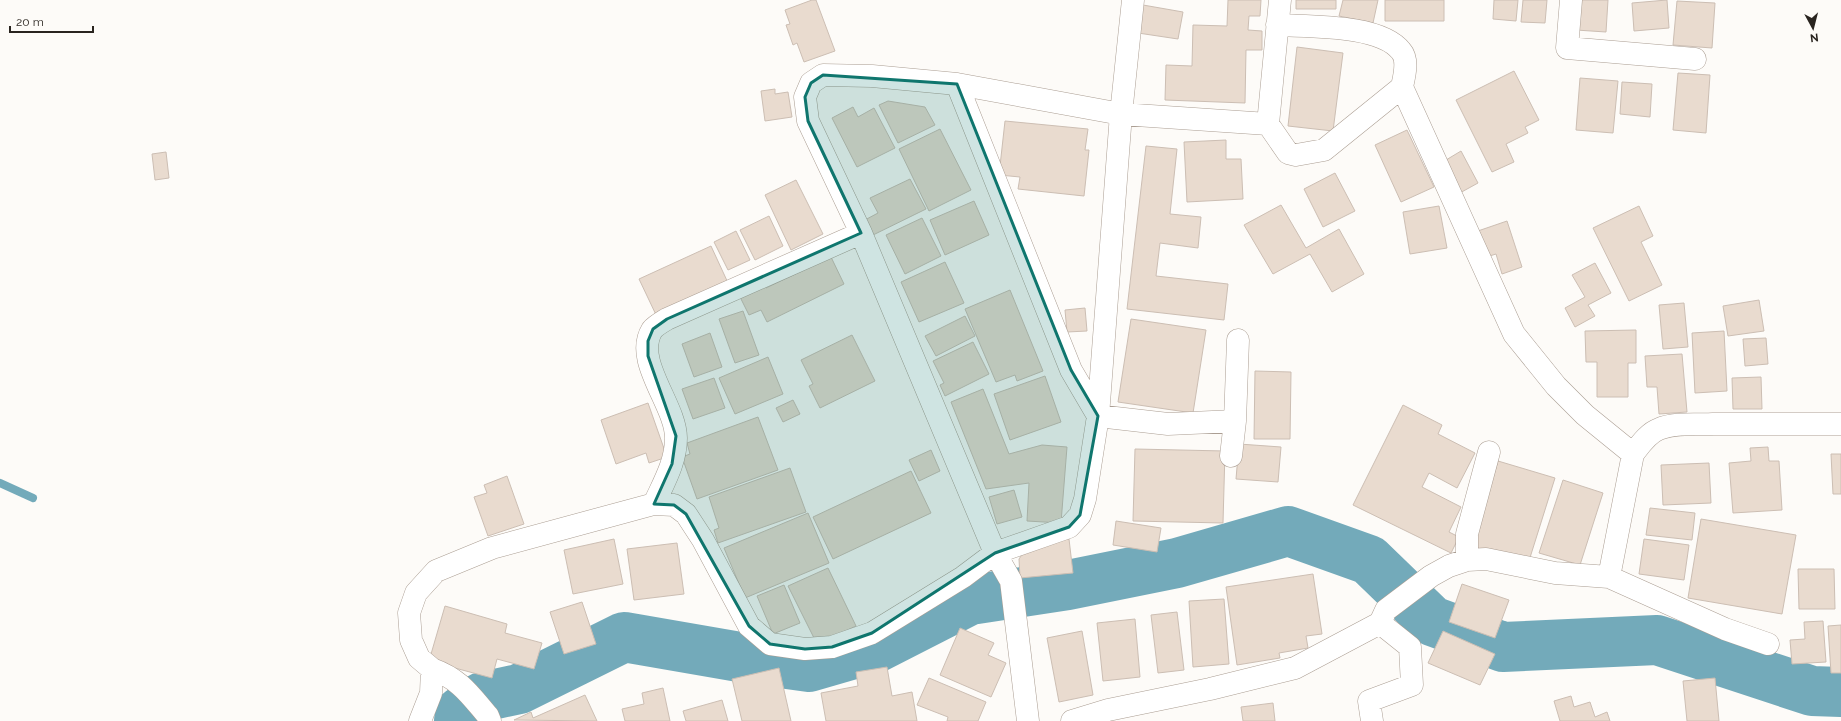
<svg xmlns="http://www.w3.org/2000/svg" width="1841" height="721" font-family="Raleway,sans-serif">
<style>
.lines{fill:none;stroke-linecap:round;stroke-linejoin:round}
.stream{stroke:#73aaba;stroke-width:8}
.river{stroke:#73aaba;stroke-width:50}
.building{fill:#e9dbcf;stroke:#ccbeb3}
.minor-casing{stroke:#ab9e93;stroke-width:23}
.minor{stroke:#fff;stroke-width:22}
.marked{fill:#0f766e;fill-opacity:0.2;stroke:#0f766e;stroke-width:3;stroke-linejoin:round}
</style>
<rect width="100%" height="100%" fill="#fdfbf8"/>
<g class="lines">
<!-- stream -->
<path class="stream" d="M0 483 33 498"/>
<!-- river -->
<path class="river" d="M459 721 460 712 482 697 519 689 624 637 751 659 809 667 878 647 970 600 1068 585 1177 563 1288 531 1369 560 1432 621 1503 647 1657 640 1812 691 1841 692"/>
</g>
<!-- building -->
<path class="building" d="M812 0H816L835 51 804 62 797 43 793 45 786 25 790 24 785 10Z
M1228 0H1261L1260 16H1249L1248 30 1262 31V50H1246L1245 103 1165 100 1166 65 1192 66 1193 25 1227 26Z
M1296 0H1336V9H1296Z
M1343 0H1378L1373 23 1339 16Z
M1385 0H1444V21H1385Z
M1494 0H1518L1516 21 1493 19Z
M1523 0H1547L1545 23 1521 22Z
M1578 0H1608L1606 32 1576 30Z
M1667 0 1669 28 1634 31 1632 3Z
M1677 1 1715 3 1712 48 1673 45Z
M1143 5 1183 12 1178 39 1138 33Z
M1297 47 1343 53 1333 131 1288 126Z
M1514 71 1539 120 1525 127 1528 133 1506 144 1514 162 1492 172 1456 100Z
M1678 73 1710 75 1706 133 1673 130Z
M1580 78 1618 81 1613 133 1576 130Z
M1622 82 1652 84 1650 117 1620 114Z
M775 89V94L788 92 792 117 765 121 761 91Z
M888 101 925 107 935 125 898 143 879 105Z
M853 107 858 117 874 108 895 148 857 167 832 118Z
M1005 121 1088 129 1085 150H1089L1084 196 1018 189 1020 177 999 175Z
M940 129 971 190 929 211 899 149Z
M1407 130 1434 187 1401 202 1375 145Z
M1226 140V159H1241L1243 199 1187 202 1184 142Z
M1146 146 1177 149 1170 214 1201 217 1198 248 1160 243 1156 276 1228 284 1224 320 1127 309Z
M1461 151 1478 183 1458 194 1441 163Z
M166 152 169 178 155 180 152 154Z
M1335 173 1355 211 1323 227 1304 189Z
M910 179 926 209 871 236 863 221 878 213 870 198Z
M796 180 823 234 791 250 765 195Z
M974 201 989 235 945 255 930 220Z
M1281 205 1306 248 1339 229 1364 274 1332 292 1310 254 1273 274 1244 225Z
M1439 206 1447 248 1410 254 1403 212Z
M1639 206 1653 236 1641 242 1662 285 1629 301 1593 228Z
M769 216 783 246 755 260 740 230Z
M922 218 941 256 905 274 886 235Z
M1507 221 1522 267 1502 274 1496 254 1480 259 1472 233Z
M736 231 750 260 728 270 714 242Z
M711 246 729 285 658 319 639 279Z
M831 257 844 284 767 322 761 310 749 315 739 295 763 283 766 288Z
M945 262 964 303 919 322 901 282Z
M1595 263 1611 293 1588 305 1595 316 1575 327 1565 308 1585 297 1572 275Z
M1010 290 1043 371 1017 381 1015 375 996 382 965 309Z
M1759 300 1764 331 1728 336 1723 306Z
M1684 303 1688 347 1663 349 1659 305Z
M1085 308 1087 331 1067 332 1065 310Z
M743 311 759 355 735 363 719 319Z
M965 316 975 336 936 356 925 336Z
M1131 319 1206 330 1193 413 1118 402Z
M1636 330V363H1628V397H1597V362H1586L1585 331Z
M1724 331 1727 391 1695 393 1692 333Z
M710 333 722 367 694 377 682 344Z
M852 335 875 381 820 408 809 386 813 384 801 360Z
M1766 338 1768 364 1745 366 1743 339Z
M973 342 989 374 945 396 940 385 944 383 933 361Z
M1682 354 1687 412 1659 414 1657 387H1647L1645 356Z
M768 357 783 394 735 414 719 378Z
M1255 371 1291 372 1290 439H1254Z
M1045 376 1061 422 1010 440 994 394Z
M1761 377 1762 409H1733L1732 378Z
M714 378 725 408 693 419 682 389Z
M983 389 1009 454 1042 445 1067 447 1061 523 1027 521 1029 483 986 489 951 402Z
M793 400 800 414 783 422 776 408Z
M648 403 667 457 649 463 646 453 616 464 601 420Z
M1403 405 1442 425 1438 434 1475 453 1457 488 1429 473 1422 487 1461 507 1449 532 1459 537 1451 553 1353 505Z
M758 417 778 470 697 499 682 457 690 454 687 443Z
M1239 444 1281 447 1278 482 1236 479Z
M1768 447 1769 461H1779L1782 510 1733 513 1729 463 1751 461 1750 448Z
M1135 449 1225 451 1223 523 1133 521Z
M931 450 940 471 919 481 909 460Z
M1831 454H1841V494H1833Z
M1498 461 1555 478 1528 564 1472 547Z
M1709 463 1711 503 1663 505 1661 465Z
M790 468 806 512 718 543 714 530 719 528 709 497Z
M911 471 931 513 833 559 813 517Z
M507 476 524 524 488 536 474 497 487 493 484 485Z
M1563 480 1603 493 1580 565 1539 553Z
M1014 490 1022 517 997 524 989 497Z
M1650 508 1695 513 1692 540 1646 535Z
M808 513 829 563 745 598 724 548Z
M1701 519 1796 535 1782 614 1688 598Z
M1116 521 1161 528 1157 552 1113 545Z
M614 539 623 584 573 594 564 550Z
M1069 539 1073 573 1020 578 1019 559 1030 543Z
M1644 539 1689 545 1684 580 1639 574Z
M677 543 684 594 634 600 627 549Z
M828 568 856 626 817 644 788 586Z
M1798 569H1834L1835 609H1799Z
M1313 574 1322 634 1306 636 1308 648 1279 653 1280 658 1237 665 1226 587Z
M1462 584 1509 600 1495 638 1449 622Z
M784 585 800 623 773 634 757 596Z
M1224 599 1229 664 1193 667 1189 601Z
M582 602 596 644 564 654 550 612Z
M445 606 507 624 505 633 542 643 534 669 497 659 492 678 429 661Z
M1177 612 1184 670 1158 673 1151 615Z
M1135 619 1140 677 1103 681 1097 623Z
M1823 621 1826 662 1792 664 1790 640 1805 639 1804 622Z
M1841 625V673H1831L1828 626Z
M960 628 994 643 988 655 1006 663 991 697 940 675Z
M1082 631 1093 695 1059 702 1047 638Z
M1443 631 1495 654 1480 685 1428 663Z
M887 667 892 696 912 692 917 721H826L821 693 858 686 856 672Z
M779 668 791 721H742L732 679Z
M929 678 986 702 978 721H947L948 717 917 705Z
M1715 678 1719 721H1687L1683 681Z
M663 688 670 721H625L622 709 644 704 642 693Z
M585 695 597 721 514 720 531 712 533 718Z
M1571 696 1574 707 1590 702 1595 717 1607 712 1610 721H1560L1554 701Z
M722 700 728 721H686L683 711Z
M1273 703 1275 721H1243L1241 707Z"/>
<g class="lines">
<defs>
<path id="minor" d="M1571 0 1567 48 1695 59
M1277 25C1310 27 1380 24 1401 51 1409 60 1404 77 1402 87L1514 334 1556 386 1585 415 1633 454
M957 84 872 76 823 75 811 83 805 97 808 121 861 233 995 553 1011 581 1028 721
M1268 124 1288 153 1296 155 1324 150 1402 87
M1238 340 1235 421 1168 424 1098 416 1071 370 957 84 1121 114 1268 124 1280 0
M1231 456 1235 421
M654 504C664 482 676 462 676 438 676 405 633 361 652 330 655 326 662 322 667 319L861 233
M1467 560V534L1489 452
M1609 577 1725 629 1768 644
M432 669C460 679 470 695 488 716L490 721
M420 721 431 693 432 669 419 658 411 640 409 613 416 593 436 571 492 548 654 504 674 505 686 514 703 540 749 626 770 644 805 649 832 647 872 633 963 577 995 553 1069 527 1080 515 1085 499 1098 416 1121 114 1133 0
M1072 721 1108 710 1210 689 1295 668 1380 623 1386 610 1431 576 1449 566 1467 560 1486 559 1555 573 1609 577 1633 454C1640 445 1648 433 1659 429 1675 422 1696 425 1713 424 1756 424 1798 424 1841 424
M1372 721 1369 701 1412 685 1410 647 1380 623"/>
</defs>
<!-- minor casing -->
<use href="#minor" class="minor-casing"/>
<!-- minor -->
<use href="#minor" class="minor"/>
</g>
<!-- marked area -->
<path class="marked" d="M823 75 957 84 1071 370 1098 416 1080 515 1069 527 995 553 872 633 832 647 805 649 770 644 749 626 686 514 674 505 654 504 672 464 676 436 648 356V341L653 329 667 319 861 233 808 121 805 97 811 83Z"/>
<!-- north arrow -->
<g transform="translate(1813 28) rotate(173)" stroke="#fdfbf8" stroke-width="3" paint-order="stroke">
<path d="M0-3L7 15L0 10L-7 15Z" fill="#29241f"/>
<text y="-6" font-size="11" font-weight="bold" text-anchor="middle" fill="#29241f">N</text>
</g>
<!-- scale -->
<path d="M10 26v6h83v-6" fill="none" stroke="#29241f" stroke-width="2"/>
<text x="16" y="26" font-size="12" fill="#29241f" stroke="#fdfbf8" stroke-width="3" paint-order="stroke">20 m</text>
</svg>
